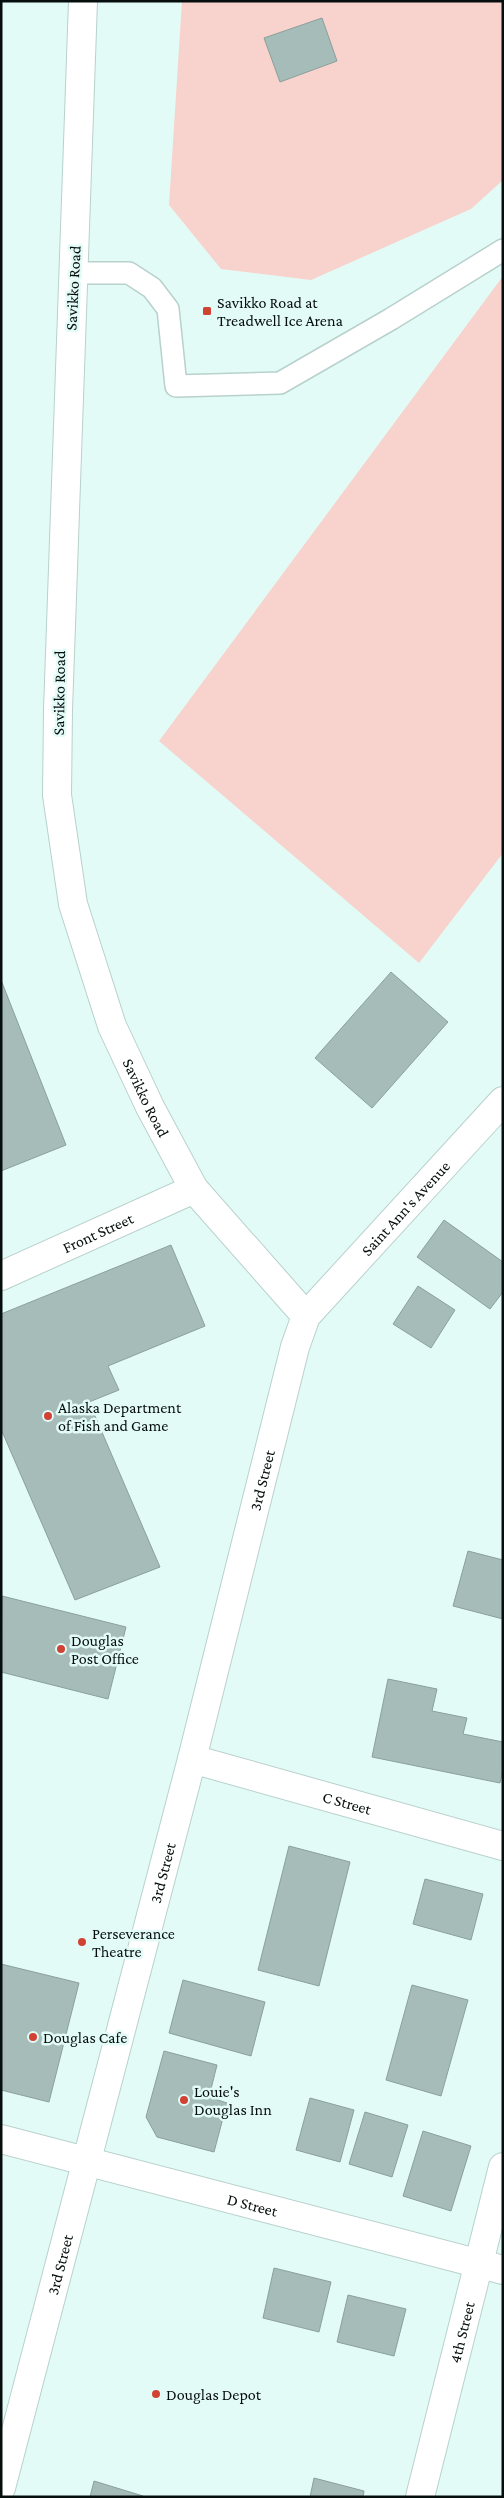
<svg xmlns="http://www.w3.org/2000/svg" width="504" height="2498" font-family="'Crimson Pro',serif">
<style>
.green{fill:#f8d2cc}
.building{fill:#a5bcb8;stroke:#8aa09c}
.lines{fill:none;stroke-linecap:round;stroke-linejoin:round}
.lane-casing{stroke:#b9d1cc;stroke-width:24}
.street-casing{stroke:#b9d1cc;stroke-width:30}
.secondary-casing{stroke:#b9d1cc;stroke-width:30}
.lane{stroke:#fff;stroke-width:21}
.street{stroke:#fff;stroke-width:28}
.secondary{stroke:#fff;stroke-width:28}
.poi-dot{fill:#cf4234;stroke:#e3fbf6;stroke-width:2}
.labels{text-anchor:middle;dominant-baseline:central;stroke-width:5;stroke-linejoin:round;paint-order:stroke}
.street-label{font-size:16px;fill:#060e0d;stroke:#e3fbf6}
.poi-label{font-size:16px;fill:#060e0d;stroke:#e3fbf6;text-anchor:start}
</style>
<rect width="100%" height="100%" fill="#e3fbf6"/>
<!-- green -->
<path class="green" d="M182 1H503V180L471 209 311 280 221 269 169 205Z
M503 276V853L419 963 159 741Z"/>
<!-- building -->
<path class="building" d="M322 18 337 61 280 82 264 38Z
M391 972 448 1022 372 1108 315 1058Z
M1 980 66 1145 1 1171Z
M444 1220 503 1262V1292L490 1309 417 1257Z
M171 1245 205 1326 108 1366 119 1390 89 1402 160 1567 75 1600 1 1429V1314Z
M418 1286 455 1310 431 1348 393 1324Z
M468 1551 503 1560V1619L453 1606Z
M2 1596 126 1627 108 1699 1 1672Z
M388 1679 437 1689 432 1711 467 1718 463 1734 503 1742V1769L500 1783 372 1757Z
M289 1846 350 1862 319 1986 258 1970Z
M425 1879 483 1894 471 1940 413 1924Z
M1 1964 79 1983 49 2102 1 2090Z
M183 1980 265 2002 251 2056 169 2033Z
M412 1985 468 2000 441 2096 386 2080Z
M164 2051 217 2065 209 2097 227 2103 214 2152 157 2137 146 2117Z
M310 2098 354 2110 340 2162 296 2150Z
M365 2112 408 2125 392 2177 349 2164Z
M423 2131 471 2146 451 2211 403 2196Z
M274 2268 331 2282 319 2332 263 2318Z
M348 2295 406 2309 394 2356 337 2342Z
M314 2478 364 2491 363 2497H310Z
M94 2481 143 2496V2497H90Z"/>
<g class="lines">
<defs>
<path id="lane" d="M74 273H129L152 288 168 309 176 386 280 383 391 319 503 250"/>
<g id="street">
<path id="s1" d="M83 1 58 710 57 795 73 904 112 1026 150 1107 194 1189 306 1316"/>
<path id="s2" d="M1 1276 194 1189"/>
<path id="s3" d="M192 1759 503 1846"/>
<path id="s4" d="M1 2139 503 2270"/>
<path id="s5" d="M420 2497 503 2167"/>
</g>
<g id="secondary">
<path id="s6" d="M1 2488 192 1759 295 1347 306 1316 503 1101"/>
</g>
</defs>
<!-- lane casing -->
<use href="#lane" class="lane-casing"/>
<!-- street casing -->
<use href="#street" class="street-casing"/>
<!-- secondary casing -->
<use href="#secondary" class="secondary-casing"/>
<!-- lane -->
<use href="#lane" class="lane"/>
<!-- street -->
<use href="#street" class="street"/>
<!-- secondary -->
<use href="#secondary" class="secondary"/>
</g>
<!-- markers -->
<g class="poi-dot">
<rect x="202" y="306" width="10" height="10" rx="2.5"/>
<circle cx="48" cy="1416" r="5"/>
<circle cx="61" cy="1649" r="5"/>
<circle cx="82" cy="1942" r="5"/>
<circle cx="33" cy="2037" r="5"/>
<circle cx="184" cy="2100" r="5"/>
<circle cx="156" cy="2394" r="5"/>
</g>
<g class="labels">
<!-- street labels -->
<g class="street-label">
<text transform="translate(73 288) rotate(-87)">Savikko Road</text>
<text transform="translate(59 693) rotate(-89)">Savikko Road</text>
<text stroke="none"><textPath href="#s1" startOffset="1112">Savikko Road</textPath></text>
<text stroke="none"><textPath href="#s6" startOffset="1358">Saint Ann's Avenue</textPath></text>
<text stroke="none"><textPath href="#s2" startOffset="106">Front Street</textPath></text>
<text stroke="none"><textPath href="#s6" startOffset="1041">3rd Street</textPath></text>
<text stroke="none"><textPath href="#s3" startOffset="161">C Street</textPath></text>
<text stroke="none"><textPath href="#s6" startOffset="636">3rd Street</textPath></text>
<text stroke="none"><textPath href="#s4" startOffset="260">D Street</textPath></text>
<text stroke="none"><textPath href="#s6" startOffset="231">3rd Street</textPath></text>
<text stroke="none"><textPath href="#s5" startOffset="170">4th Street</textPath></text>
</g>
<!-- poi labels -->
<g class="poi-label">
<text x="217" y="302">Savikko Road at<tspan x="217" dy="18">Treadwell Ice Arena</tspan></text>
<text x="58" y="1407">Alaska Department<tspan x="58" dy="18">of Fish and Game</tspan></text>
<text x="71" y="1640">Douglas<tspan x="71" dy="18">Post Office</tspan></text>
<text x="92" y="1933">Perseverance<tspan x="92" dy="18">Theatre</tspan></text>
<text x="43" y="2037">Douglas Cafe</text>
<text x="194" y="2091">Louie's<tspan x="194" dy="18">Douglas Inn</tspan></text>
<text x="166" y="2394">Douglas Depot</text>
</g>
</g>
<!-- border -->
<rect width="504" height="2498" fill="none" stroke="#060e0d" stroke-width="5"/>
</svg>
